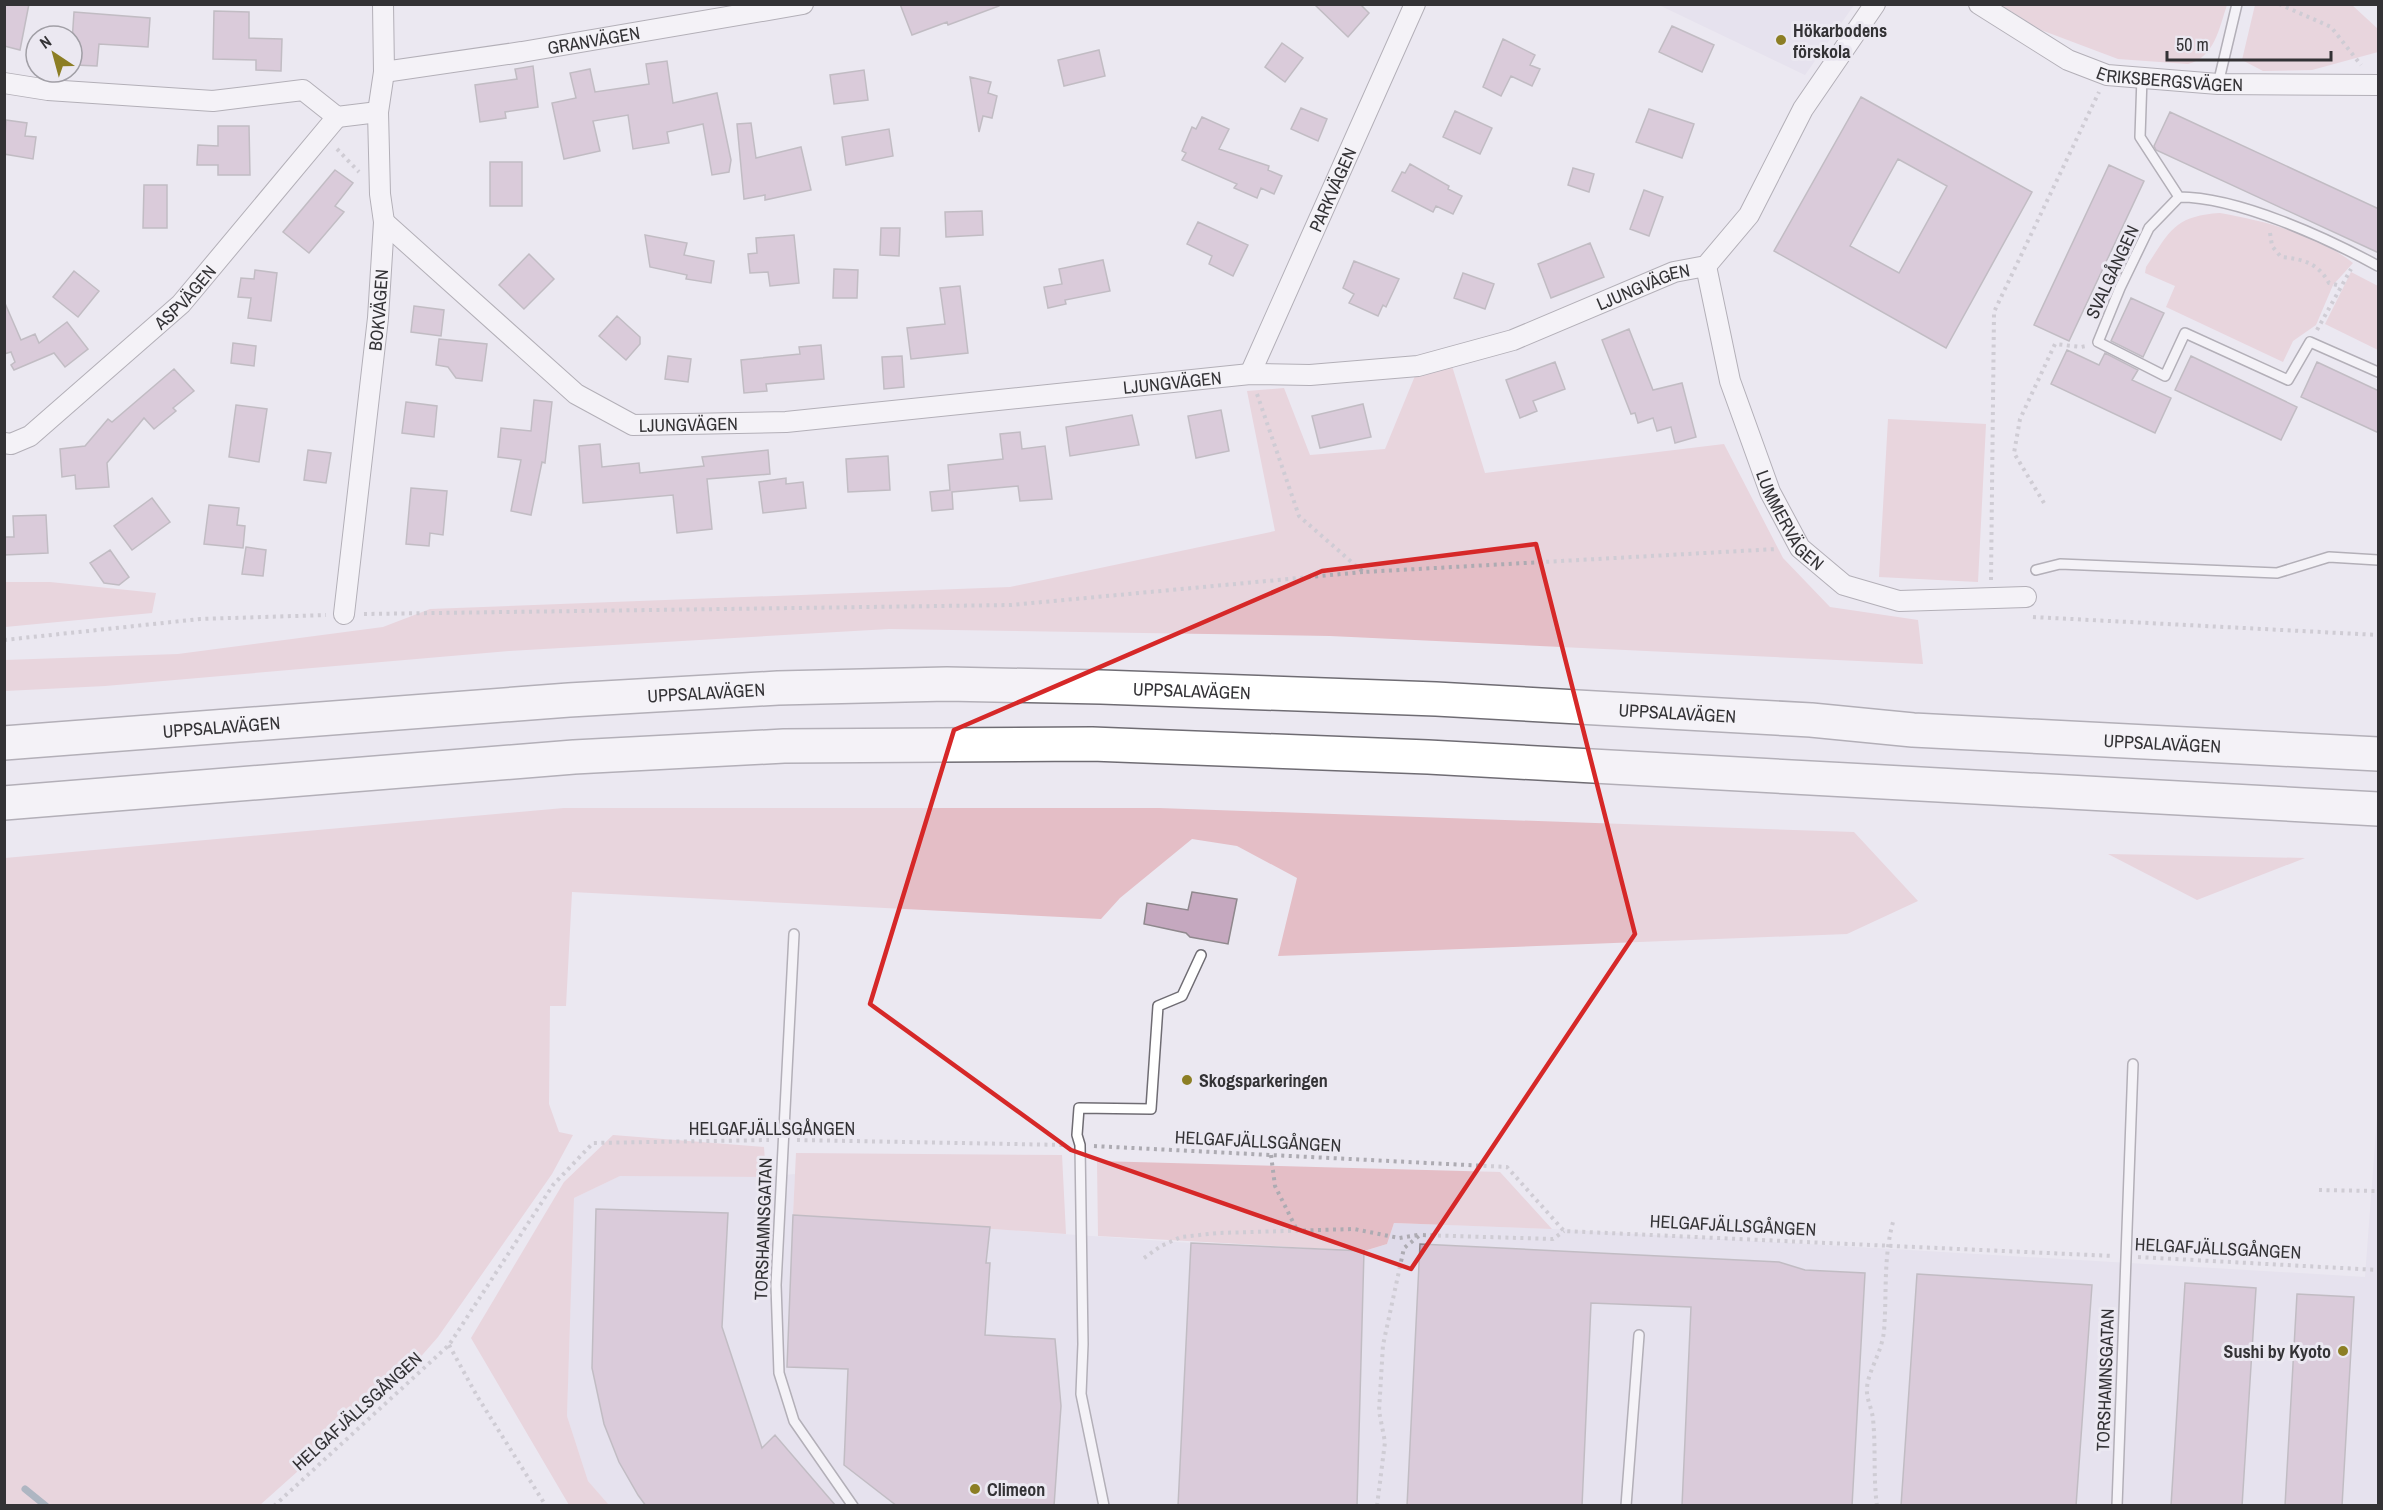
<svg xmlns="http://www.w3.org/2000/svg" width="2383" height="1510" font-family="'Archivo Narrow',sans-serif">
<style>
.built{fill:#dfdbea}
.green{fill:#e4bec6}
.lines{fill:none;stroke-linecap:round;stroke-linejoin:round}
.stream{stroke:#657a89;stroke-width:7}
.building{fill:#c5a8bf;stroke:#8f888d;stroke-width:1.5;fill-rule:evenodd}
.service-casing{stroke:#6f6c73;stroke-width:12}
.minor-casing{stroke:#6f6c73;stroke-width:22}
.motorway-casing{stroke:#6f6c73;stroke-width:36}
.path{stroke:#adabb2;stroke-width:4;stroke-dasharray:3 4.5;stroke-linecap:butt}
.service{stroke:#fff;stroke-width:9}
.minor{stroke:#fff;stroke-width:20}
.motorway{stroke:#fff;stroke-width:33}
.marked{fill:none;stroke:#d62828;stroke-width:4.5;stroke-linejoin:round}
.poi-dot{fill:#8c7e24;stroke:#ebe8f1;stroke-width:2}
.labels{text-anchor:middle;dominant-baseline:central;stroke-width:6;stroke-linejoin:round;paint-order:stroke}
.poi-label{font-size:18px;font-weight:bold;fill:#333235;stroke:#ebe8f1;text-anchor:start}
.street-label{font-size:18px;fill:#333235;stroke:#ebe8f1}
</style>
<rect width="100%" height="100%" fill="#ebe8f1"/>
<!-- built -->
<path class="built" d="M1659 5H1854L1805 75Z
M2378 1105V1505H609L588 1481 567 1416 574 1198 620 1176 766 1177 795 1174 793 1215 1191 1243 1364 1251 1387 1244 1394 1223 1552 1229 2365 1277Z"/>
<!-- green -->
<path class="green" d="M2001 5H2227C2219 28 2215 57 2188 64L2118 59 2041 30Z
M2255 5H2352L2378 29V52L2312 70 2263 71 2242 60Z
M2220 213C2265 221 2316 234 2353 263L2333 285 2316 325 2293 341 2283 362 2166 307 2175 286 2145 273 2146 267C2170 231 2174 216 2220 213Z
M2351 272 2378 286V350L2325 324Z
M1452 366 1485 473 1724 444 1783 558 1830 607 1918 620 1923 664 1330 636 889 629 509 651 105 686 5 691V660L178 654 383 627 430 609 1010 587 1275 531 1247 391 1284 388 1310 455 1385 449 1417 371Z
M1888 419 1986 424 1978 582 1879 577Z
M5 582H50L156 593 152 613 5 627Z
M564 808H1159L1854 832 1918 901 1847 934 1278 956 1297 878 1237 846 1192 839 1120 898 1101 919 572 892 566 1006H550L549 1104 559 1132 573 1135 552 1174 438 1337 402 1378 260 1505H5V858Z
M2108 854 2305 858 2197 900Z
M613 1135 764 1147 766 1177 620 1176 574 1198 567 1416 588 1481 609 1505H569L471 1338 564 1182Z
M796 1153 1062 1155 1066 1234 793 1215Z
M1097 1161 1500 1172 1552 1229 1394 1223 1387 1244 1364 1251 1098 1236Z"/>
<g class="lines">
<!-- stream -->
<path class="stream" d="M25 1489 46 1506"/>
</g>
<!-- building -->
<path class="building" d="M4 4H29L20 50 4 46Z
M900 4H999V6L948 25 947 22 912 35Z
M1314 4H1360L1369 13 1348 37Z
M214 11 249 12V38L282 39 281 71 256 70V60L213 59Z
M74 12 150 18 148 47 99 44 97 66 75 65 77 42H72Z
M1672 26 1714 45 1702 72 1659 52Z
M1503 39 1535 55 1530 65 1540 69 1532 86 1511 76 1501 96 1483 87Z
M1282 43 1303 58 1285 82 1265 67Z
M1099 50 1105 76 1064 86 1058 60Z
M667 61 673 103 717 93 731 160 729 172 712 175 703 124 667 132 669 143 633 149 628 115 593 121 600 151 564 159 552 103 576 98 570 73 590 69 595 92 649 84 646 64Z
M533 66 538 107 505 112 506 118 480 122 475 85 517 79 515 69Z
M864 70 868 100 834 104 830 75Z
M970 77 991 82 988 93 997 96 992 118 983 116 979 132Z
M1861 97 2032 192 1946 348 1774 251ZM1898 159 1947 186 1899 273 1850 246Z
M1301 108 1327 119 1318 141 1291 129Z
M1649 109 1694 124 1682 158 1636 142Z
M1455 111 1492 128 1480 154 1443 137Z
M2170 112 2379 209V253L2156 150 2154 146Z
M1202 117 1229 129 1219 149 1269 166 1268 170 1282 176 1274 194 1261 188 1257 198 1234 188 1237 184 1182 160 1186 153 1182 151 1192 127 1196 129Z
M6 120 27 123 25 136 36 137 33 159 4 154Z
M751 123 756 158 801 147 811 190 765 200V195L744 199 737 124Z
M218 126H249L250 175H218V165H197L198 145 218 146Z
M889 129 893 156 846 165 842 137Z
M490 162H522V206H490Z
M1410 164 1449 186 1448 189 1462 196 1453 214 1436 206 1433 212 1392 191 1402 172 1405 173Z
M2109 165 2144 181 2069 341 2034 325Z
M1573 168 1594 174 1589 192 1568 185Z
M335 170 353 183 335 206 344 212 309 253 283 232Z
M144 185H167V228H143Z
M1644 190 1663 197 1649 236 1630 229Z
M982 211 983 235 946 237 945 212Z
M1198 222 1248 245 1233 276 1209 264 1212 256 1187 244Z
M881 228H900L899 256 880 255Z
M645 235 687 243 684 255 714 261 711 283 686 279 687 275 650 267Z
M794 235 799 283 770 286 768 272 750 273 748 254 757 253 756 238Z
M1590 243 1604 277 1551 298 1538 264Z
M529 254 554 279 524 309 499 285Z
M1103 260 1110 291 1065 300 1066 304 1048 308 1044 287 1062 284 1059 269Z
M1354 261 1399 279 1386 307 1383 305 1378 316 1349 303 1354 294 1343 288Z
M834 269 858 270 857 298H833Z
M255 270 277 273 271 321 248 318 251 298 238 297 241 278 254 279Z
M74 271 99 291 78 317 53 297Z
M1463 273 1494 284 1485 309 1454 298Z
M960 286 968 353 911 359 907 328 945 324 940 288Z
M2131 298 2164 313 2143 357 2111 341Z
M4 301 21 340 35 334 39 343 67 322 88 349 65 367 54 353 14 370 11 365 15 362 11 352 4 354Z
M414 306 444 310 441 336 411 332Z
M617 316 640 337V344L626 360 599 336Z
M1629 329 1653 390 1682 383 1696 437 1675 443 1671 427 1657 431 1653 418 1638 423 1635 413 1631 414 1602 340Z
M439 339 487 344 482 381 456 378 448 367 436 365Z
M233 343 256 346 254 366 231 363Z
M821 345 824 379 766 384 767 391 744 393 741 360 800 354 799 347Z
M2067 350 2099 365 2105 353 2138 370 2132 380 2171 398 2155 433 2051 384Z
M668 356 691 359 688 382 665 379Z
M902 356 904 387 884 389 882 357Z
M2191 356 2297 407 2281 440 2175 390Z
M1555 362 1565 389 1533 401 1537 411 1520 418 1506 380Z
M2317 362 2379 391V433L2301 397Z
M174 369 194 391 173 408 176 411 154 429 144 418 107 463 109 487 76 489 75 475 62 477 60 449 85 446 108 419 112 422Z
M534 400 552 402 545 463 542 462 531 515 511 511 521 460 498 457 501 428 531 431Z
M406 402 437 406 434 437 402 433Z
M1363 404 1371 437 1320 448 1312 416Z
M236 405 267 409 259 462 229 457Z
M1221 410 1229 451 1196 458 1188 416Z
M1132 415 1139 445 1070 456 1066 427Z
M1020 432 1022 449 1045 446 1052 499 1020 501 1018 486 952 492 953 509 932 511 930 492 950 490 948 465 1003 459 1000 434Z
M600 444 602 467 639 463 640 473 704 466 702 457 768 450 770 474 707 479 712 529 677 533 673 495 583 503 579 446Z
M308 450 331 453 326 483 304 480Z
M888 456 890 490 848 492 846 459Z
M786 478V484L803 482 806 508 763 513 759 482Z
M411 488 447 491 443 535 430 533 429 546 406 544Z
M152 498 170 522 132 550 114 526Z
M209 505 239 508 237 525 245 526 243 548 204 544Z
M46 515 48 553 4 555V537H14L13 516Z
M246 547 266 550 263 576 242 574Z
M110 550 129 577 119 585 104 583 90 563Z
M1192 892 1237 899 1228 944 1190 937 1186 933 1144 924 1147 903 1188 910Z
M596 1209 728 1213 722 1327 762 1448 775 1435 836 1506H646L638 1495 619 1462 604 1424 592 1368Z
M793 1215 990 1227 986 1263H990L985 1335 1055 1339 1061 1406 1054 1506H897L844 1465 848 1369 787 1367Z
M1191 1243 1364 1251 1357 1506H1178Z
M1420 1244 1779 1262 1805 1270 1865 1273 1852 1506H1682L1691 1307 1591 1303 1582 1506H1407Z
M1917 1274 2092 1285 2076 1506H1901Z
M2185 1283 2256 1288 2242 1506H2171Z
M2297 1294 2354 1297 2342 1506H2285Z"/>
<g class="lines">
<defs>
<path id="service" d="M2142 77 2140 137 2179 197
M2218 84 2237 4
M2378 266C2327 238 2238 197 2179 197L2149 228 2120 288 2098 342 2165 376 2185 333 2288 380 2310 342 2378 372
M2036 570 2060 564 2277 573 2329 557 2378 560
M794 934 776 1285 779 1373 794 1421 853 1506
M1104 1506 1081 1394 1083 1344 1080 1145 1077 1135 1079 1108 1151 1109 1158 1006 1182 996 1201 955
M1626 1506 1639 1335
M2117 1506 2133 1064"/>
<g id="minor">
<path id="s1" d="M1979 4 2068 60 2107 75 2218 84 2378 85"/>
<path id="s2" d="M384 72 522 52 803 4"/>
<path d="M4 83 48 90 213 101 303 90 337 117 378 112"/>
<path id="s3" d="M384 222 576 394 633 425 786 422 1250 374 1310 375 1418 366 1513 340 1674 272 1706 266 1749 215 1803 109 1875 4"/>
<path id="s4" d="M1706 266 1730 381 1770 492 1800 548 1844 585 1899 601 2026 597"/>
<path id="s5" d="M1250 374 1415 4"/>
<path id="s6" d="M4 443 11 444 30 436 181 304 337 117"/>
<path id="s7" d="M344 614 378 318 384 222 380 194 378 112 384 72 383 4"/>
</g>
<g id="motorway">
<path id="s8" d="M4 743 569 700 778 688 947 684 1101 687 1436 699 1811 720 1913 730 2378 754"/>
<path d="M4 803 574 757 784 746 1092 744 1428 757 2378 809"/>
</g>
</defs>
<!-- service casing -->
<use href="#service" class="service-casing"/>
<!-- minor casing -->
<use href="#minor" class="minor-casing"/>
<!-- motorway casing -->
<use href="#motorway" class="motorway-casing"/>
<!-- path -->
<path class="path" d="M2279 4 2331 27 2361 65
M337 149 359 172
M2270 233 2272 246 2281 257C2303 259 2318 263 2329 283L2341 286
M2317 330 2351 269
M1257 394 1299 516 1363 572 1777 549
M2044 503 2014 453 2020 419 2055 344 2081 347 2086 346
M1991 580 1994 312 2099 92
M364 614 1011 605 1363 572
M2033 617 2378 635
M4 640 200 619 326 615
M797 1140 1066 1145
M1094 1146 1507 1167 1564 1231 2113 1256
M1271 1155 1275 1186 1297 1230
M2319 1190 2378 1191
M2138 1257 2378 1270
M1144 1258 1161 1246 1181 1237 1218 1233 1354 1229 1399 1238 1418 1235
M449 1345 477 1396 546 1506
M274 1506 449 1345 553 1185 593 1143 769 1140
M1377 1506 1385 1442 1379 1411 1383 1345 1404 1248 1420 1235 1553 1239 1564 1231
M1877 1506C1873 1477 1876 1448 1873 1419 1872 1408 1866 1399 1867 1388 1868 1371 1882 1352 1884 1331 1887 1294 1883 1259 1893 1222"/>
<!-- service -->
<use href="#service" class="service"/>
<!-- minor -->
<use href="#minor" class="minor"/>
<!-- motorway -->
<use href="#motorway" class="motorway"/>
</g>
<!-- marked area -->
<path d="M0 0H2383V1510H0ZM1536 544 1635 934 1411 1269 1071 1150 870 1004 954 730 1322 571Z" fill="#ebe8f1" fill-opacity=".55" fill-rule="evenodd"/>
<path class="marked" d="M1536 544 1635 934 1411 1269 1071 1150 870 1004 954 730 1322 571Z"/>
<!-- markers -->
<g class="poi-dot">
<circle cx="1781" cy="40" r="6"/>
<circle cx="1187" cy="1080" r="6"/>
<circle cx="2343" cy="1351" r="6"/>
<circle cx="975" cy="1489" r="6"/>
</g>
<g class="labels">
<!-- poi labels -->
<g class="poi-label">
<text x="1793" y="30">Hökarbodens<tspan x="1793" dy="21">förskola</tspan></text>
<text x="1199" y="1080">Skogsparkeringen</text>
<text x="2331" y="1351" text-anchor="end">Sushi by Kyoto</text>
<text x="987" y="1489">Climeon</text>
</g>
<!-- street labels -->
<g class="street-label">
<text stroke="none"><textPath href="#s2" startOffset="212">GRANVÄGEN</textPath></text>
<text stroke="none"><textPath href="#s1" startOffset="210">ERIKSBERGSVÄGEN</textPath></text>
<text stroke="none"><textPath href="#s5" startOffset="202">PARKVÄGEN</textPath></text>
<text transform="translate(2112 272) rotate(-65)">SVALGÅNGEN</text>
<text stroke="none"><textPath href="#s3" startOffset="1350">LJUNGVÄGEN</textPath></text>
<text stroke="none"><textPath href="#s6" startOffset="236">ASPVÄGEN</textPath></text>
<text stroke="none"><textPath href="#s7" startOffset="306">BOKVÄGEN</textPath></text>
<text stroke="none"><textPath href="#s3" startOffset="864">LJUNGVÄGEN</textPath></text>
<text stroke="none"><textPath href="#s3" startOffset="378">LJUNGVÄGEN</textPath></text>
<text stroke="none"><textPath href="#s4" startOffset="270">LUMMERVÄGEN</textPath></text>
<text stroke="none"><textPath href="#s8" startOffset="1190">UPPSALAVÄGEN</textPath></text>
<text stroke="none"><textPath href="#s8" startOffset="704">UPPSALAVÄGEN</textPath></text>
<text stroke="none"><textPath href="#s8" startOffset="1676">UPPSALAVÄGEN</textPath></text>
<text stroke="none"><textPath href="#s8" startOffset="218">UPPSALAVÄGEN</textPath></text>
<text stroke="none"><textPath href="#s8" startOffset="2162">UPPSALAVÄGEN</textPath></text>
<text x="772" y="1128">HELGAFJÄLLSGÅNGEN</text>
<text transform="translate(1258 1141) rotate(3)">HELGAFJÄLLSGÅNGEN</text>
<text transform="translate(1733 1225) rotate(3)">HELGAFJÄLLSGÅNGEN</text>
<text transform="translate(763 1229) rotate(-88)">TORSHAMNSGATAN</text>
<text transform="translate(2218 1248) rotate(3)">HELGAFJÄLLSGÅNGEN</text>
<text transform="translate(2105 1380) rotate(-88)">TORSHAMNSGATAN</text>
<text transform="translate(357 1411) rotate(-42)">HELGAFJÄLLSGÅNGEN</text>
</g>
</g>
<!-- border -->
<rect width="2383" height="1510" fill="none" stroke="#333235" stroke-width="12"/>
<!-- north arrow -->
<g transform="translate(54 54) rotate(324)"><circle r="28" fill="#ebe8f1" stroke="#a19fa6" stroke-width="1.5"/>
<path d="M0-4.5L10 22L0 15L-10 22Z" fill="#8c7e24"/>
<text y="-9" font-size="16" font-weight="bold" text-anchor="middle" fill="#333235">N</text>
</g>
<!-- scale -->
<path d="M2167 51v9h164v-9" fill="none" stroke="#333235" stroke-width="3"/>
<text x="2176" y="51" font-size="18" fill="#333235" stroke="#ebe8f1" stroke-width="4.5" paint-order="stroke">50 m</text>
</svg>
